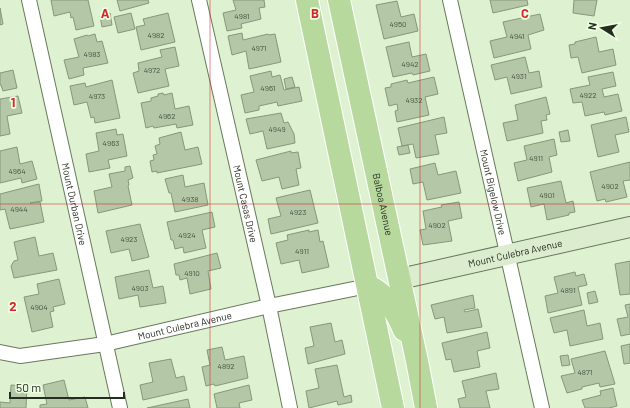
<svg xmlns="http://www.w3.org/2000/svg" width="630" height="408" font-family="Barlow,sans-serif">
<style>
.building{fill:#b4c7a7;stroke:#86987a}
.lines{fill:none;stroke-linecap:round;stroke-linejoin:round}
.street-casing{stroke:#68795c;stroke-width:16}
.secondary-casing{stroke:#68795c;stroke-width:22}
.primary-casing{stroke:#fff;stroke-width:24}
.street{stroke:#fff;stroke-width:14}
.secondary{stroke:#dcecce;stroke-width:20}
.primary{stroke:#b8d99e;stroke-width:22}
.grid{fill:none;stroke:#d62828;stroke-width:1;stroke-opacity:0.55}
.labels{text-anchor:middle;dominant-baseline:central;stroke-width:3.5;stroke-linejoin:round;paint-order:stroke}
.number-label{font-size:8px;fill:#495342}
.street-label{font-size:10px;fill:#252c20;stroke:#eefee3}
.grid-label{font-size:13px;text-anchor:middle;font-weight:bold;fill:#d62828;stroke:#eefee3;stroke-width:3.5;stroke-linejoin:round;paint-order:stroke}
</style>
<rect width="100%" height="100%" fill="#def2d1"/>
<!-- building -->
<path class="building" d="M51 0H88L94 26 76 30 73 17 71 18 70 12 54 16Z
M117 0H148L149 3 120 11Z
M233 0H264L265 7 259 8 261 19 241 24 242 28 227 31 223 13 236 10Z
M490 0H527L528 5 493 13Z
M574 0H597L594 16 573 13Z
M397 1 401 17 414 14 418 31 384 39 376 5Z
M0 8 3 24 0 25Z
M110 13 112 25 102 27 100 16Z
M131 13 135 29 118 33 114 17Z
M168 13 175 42 141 50 136 27 145 25 143 19Z
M540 14 544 30 528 35 531 49 494 58 490 41 507 37 503 22Z
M242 33 243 40 268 34 269 35 275 34 281 62 249 69 246 51 232 55 228 36Z
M95 34 97 42 102 41 108 63 83 68 84 75 69 79 64 60 79 57 74 39 87 35 88 36Z
M596 37 599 52 613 49 616 65 582 73 578 57 571 58 569 45 575 44V42Z
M409 42 412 57 426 54 430 71 413 75 412 73 393 77 386 47Z
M175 47 179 66 165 69 169 86 138 93 133 73 139 71 138 63 162 57 160 50Z
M525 57 529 73 539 71 542 87 511 94 507 77 495 80 491 65Z
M13 70 17 88 3 91 1 85H0V73Z
M271 71 272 77 280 75 284 90 299 87 302 101 278 106 277 102 259 106V110L245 113 241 95 254 92 250 76Z
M613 72 616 86 602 89 604 97 618 94 622 111 605 115 604 112 585 116 582 102 573 103 570 89 590 85 588 77Z
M292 77 295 87 286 89 284 79Z
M434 77 438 94 425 97 429 115 397 122 395 111 398 110 397 104 389 106 385 88 391 87V84L407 80 408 83Z
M112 80 120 118 95 123 94 117 91 118 87 102 74 105 70 86 85 83 86 87Z
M163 93 164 95 172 93 175 109 189 106 193 125 177 128 176 124 154 128 153 126 146 128 141 103 151 101V98L158 96V94Z
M18 96 22 113 7 116 10 134 0 136V99Z
M546 97 550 114 546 115 547 120 541 121 543 133 507 141 503 123 518 120 515 105Z
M281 113 284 123 288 122 294 134 295 143 267 149 263 131 250 134 246 119Z
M444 117 447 133 435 135 439 154 416 158 413 144 402 146 398 128Z
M626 117 629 132 615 135 619 152 598 157 591 125Z
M116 129 117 135 123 134 127 156 108 160 110 168 89 172 86 154 99 151 96 133Z
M568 130 570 141 561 142 559 132Z
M181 132 185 150 198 147 202 164 157 173V171L152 172 150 161 154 160 153 155 157 154 155 146 160 144 159 138Z
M554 139 557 155 549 157 552 172 518 181 514 163 527 160 524 146Z
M408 145 410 153 399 155 397 147Z
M17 147 20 164 32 161 37 179 22 183 21 178 0 183V151Z
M291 151V153L298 152 301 168 296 169 299 185 282 189 279 177 262 181 256 160Z
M630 162V180L623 181 627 197 606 202 605 199 597 201 590 172Z
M435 163 438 175 456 171 461 193 427 200 423 182 413 184 410 169Z
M130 166 133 178 128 180 129 185 128 186 132 205 98 213 94 191 112 187 109 174 125 171V167Z
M183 175 185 187 204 183 208 205 175 212 171 193H169L165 179Z
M561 181 566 203 573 201 575 212 569 213V215L547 220 544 204 531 207 527 188Z
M39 184 42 201 30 203 40 202 44 222 10 229 5 209 0 210V194Z
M310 190 318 223 271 234 268 219 281 216 276 198Z
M459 202 462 218 448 221 452 241 423 245 420 230 426 229 423 211 442 207 441 205Z
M212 212 215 227 202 230 206 248 184 253 183 247 175 249 173 240H171L167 222Z
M140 224 149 257 132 261 129 249 111 253 106 231Z
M309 230V232L318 230 320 242 323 241 329 267 302 273 299 260 281 264 276 243 288 240 287 235Z
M35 237 39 256 53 253 57 270 14 278 11 266 14 261 18 260 14 242Z
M217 253 221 268 208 271 211 289 190 294 187 278 180 280 179 275H176L174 264Z
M630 261V294L620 295 615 264Z
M149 270 153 288 163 286 166 303 140 307 138 295 119 299 115 277Z
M575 272 576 276 584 274 587 285 578 287 582 305 548 313 545 296 558 293 554 277Z
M59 279 65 304 53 307 54 311 50 312 53 327 32 332 24 297 39 294 37 284Z
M595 291 598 302 589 304 587 293Z
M473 295 475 308 464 310 465 312 478 309 482 327 447 333 444 317 435 319 431 305Z
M630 304V334L621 336 617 319 628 317 625 305Z
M584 310 587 326 600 323 603 339 570 346 567 330 554 333 550 318Z
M331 323 335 342 342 340 345 354 308 364 305 348 314 346 310 327Z
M487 332 490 348 477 351 480 367 454 372 451 359 446 360 442 343Z
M630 344V363L624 364 621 346Z
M222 347 225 360 244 356 248 378 215 386 214 384 206 386 202 367 210 365 207 350Z
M605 351 615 384 600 387 599 383 582 387V389L567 393 561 376 575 373 571 359Z
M568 355 570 365 562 366 560 356Z
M171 359 176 378 184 376 187 390 143 400 140 385 153 382 149 363Z
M337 365 344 397 351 395 352 402 338 405 337 401 309 408 306 391 319 388 315 369Z
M496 373 499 389 486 391 490 408H460L458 399 466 397 462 381Z
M64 380 69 400 85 397 88 408H40V405L47 404 43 385Z
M11 385 27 386 26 408H0V402L10 403Z
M249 385 252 400 239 403 240 408H217L214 394Z
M613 388 617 406 609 408H585L582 400 601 395 600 391Z
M188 399 190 408H147Z"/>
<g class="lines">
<defs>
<g id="street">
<path id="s1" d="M29 0 120 408"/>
<path id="s2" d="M199 0 269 306 290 408"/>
<path id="s3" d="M450 0 542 408"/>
<path id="s4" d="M0 352 20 356 105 344 269 306 368 286"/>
</g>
<g id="secondary">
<path id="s5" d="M400 279 630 227"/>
</g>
<g id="primary">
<path d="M307 0 393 408"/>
<path id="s6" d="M339 0 417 361 426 408"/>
<path d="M368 286C386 293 397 313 404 330"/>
</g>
</defs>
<!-- street casing -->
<use href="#street" class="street-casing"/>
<!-- secondary casing -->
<use href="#secondary" class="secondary-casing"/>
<!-- primary casing -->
<use href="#primary" class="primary-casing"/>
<!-- street -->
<use href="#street" class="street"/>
<!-- secondary -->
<use href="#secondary" class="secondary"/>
<!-- primary -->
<use href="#primary" class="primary"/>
</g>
<!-- grid -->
<path class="grid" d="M210 0V408M420 0V408M0 204H630"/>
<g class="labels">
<!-- number labels -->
<g class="number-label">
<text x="242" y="16">4981</text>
<text x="398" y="24">4950</text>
<text x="156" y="35">4982</text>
<text x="517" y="36">4941</text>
<text x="259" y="48">4971</text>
<text x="92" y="54">4983</text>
<text x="410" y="64">4942</text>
<text x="152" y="70">4972</text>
<text x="519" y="76">4931</text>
<text x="268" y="88">4961</text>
<text x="588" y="95">4922</text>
<text x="97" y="96">4973</text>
<text x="414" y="100">4932</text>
<text x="167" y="116">4962</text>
<text x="277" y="129">4949</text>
<text x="111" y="143">4963</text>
<text x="536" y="158">4911</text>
<text x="17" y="171">4964</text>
<text x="610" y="186">4902</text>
<text x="547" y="195">4901</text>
<text x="190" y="199">4938</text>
<text x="19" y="209">4944</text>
<text x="298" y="212">4923</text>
<text x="437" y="225">4902</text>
<text x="187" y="235">4924</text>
<text x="129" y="239">4923</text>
<text x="302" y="251">4911</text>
<text x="192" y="273">4910</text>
<text x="140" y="288">4903</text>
<text x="568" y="290">4891</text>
<text x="39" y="307">4904</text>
<text x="226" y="366">4892</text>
<text x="585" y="372">4871</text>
</g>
<!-- street labels -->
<g class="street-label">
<text stroke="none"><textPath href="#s3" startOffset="197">Mount Bigelow Drive</textPath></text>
<text stroke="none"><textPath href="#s1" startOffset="209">Mount Durban Drive</textPath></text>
<text stroke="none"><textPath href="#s2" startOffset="209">Mount Casas Drive</textPath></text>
<text stroke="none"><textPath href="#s6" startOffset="209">Balboa Avenue</textPath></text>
<text stroke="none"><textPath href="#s5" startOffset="118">Mount Culebra Avenue</textPath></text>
<text stroke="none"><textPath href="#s4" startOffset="188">Mount Culebra Avenue</textPath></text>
</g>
</g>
<g class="grid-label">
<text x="105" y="18">A</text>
<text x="315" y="18">B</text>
<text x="525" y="18">C</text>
<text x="13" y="107">1</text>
<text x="13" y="311">2</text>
</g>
<!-- north arrow -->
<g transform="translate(602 28) rotate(281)" stroke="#eefee3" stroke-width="3" paint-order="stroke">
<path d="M0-3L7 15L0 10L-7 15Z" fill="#252c20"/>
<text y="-6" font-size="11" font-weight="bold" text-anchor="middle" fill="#252c20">N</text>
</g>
<!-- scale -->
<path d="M10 392v6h114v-6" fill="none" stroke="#252c20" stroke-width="2"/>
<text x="16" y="392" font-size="12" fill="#252c20" stroke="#eefee3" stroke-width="3" paint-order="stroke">50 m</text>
</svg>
